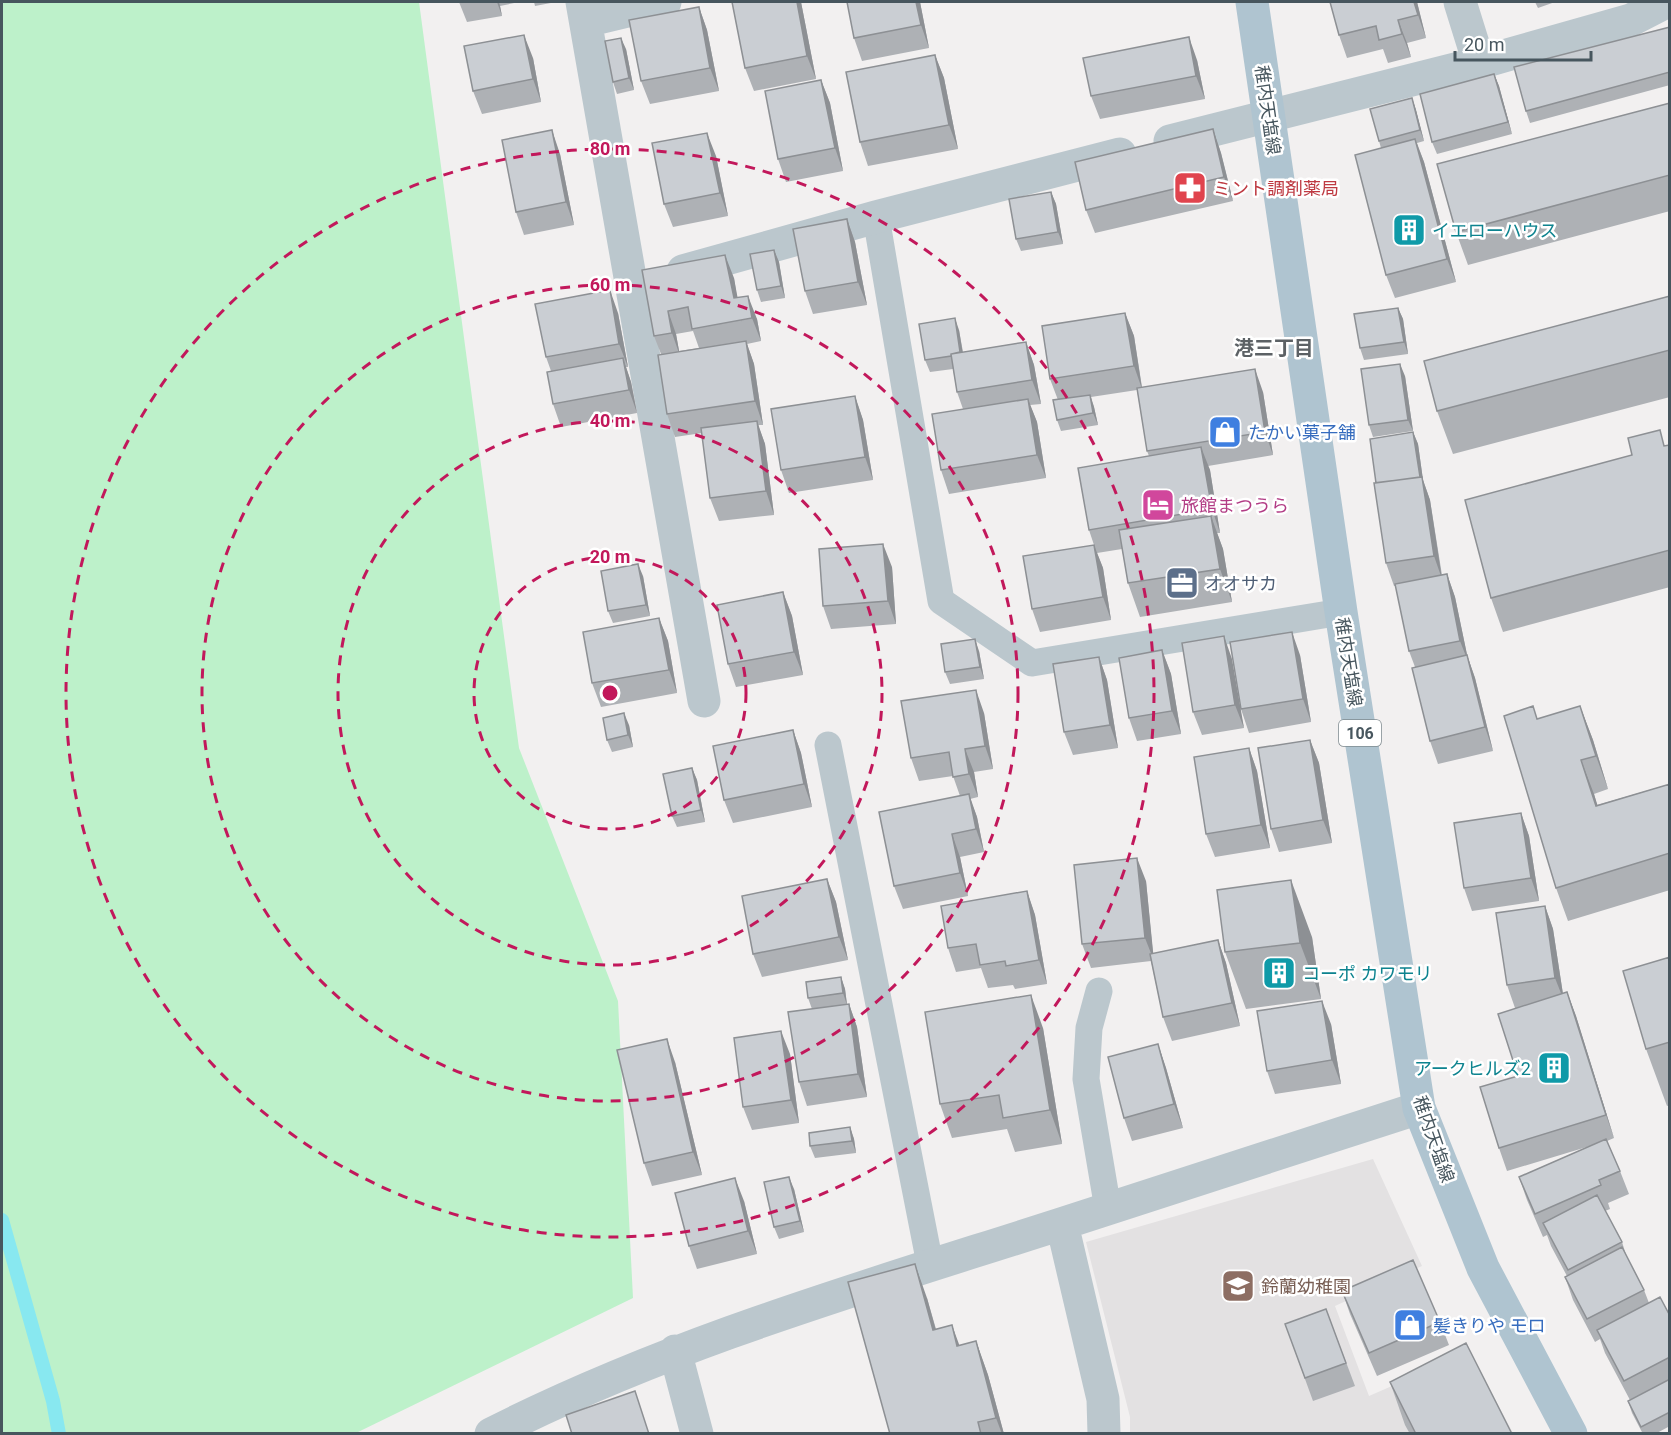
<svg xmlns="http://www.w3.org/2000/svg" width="1671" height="1435" font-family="Roboto,'Noto Sans JP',sans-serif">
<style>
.education{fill:#e3e1e2}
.green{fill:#bdf1ca}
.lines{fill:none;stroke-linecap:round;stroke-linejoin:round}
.stream{stroke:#88e8f0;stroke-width:14}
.service{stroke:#bbc7cd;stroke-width:27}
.minor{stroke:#bbc7cd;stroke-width:33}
.tertiary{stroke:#bbc7cd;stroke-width:33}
.primary{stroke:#afc4d0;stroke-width:33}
.wall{fill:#aeb1b5;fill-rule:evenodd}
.shaded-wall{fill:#8d9094}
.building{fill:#caced3;stroke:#8d9094;stroke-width:1.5}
.ring{fill:none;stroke:#c2185b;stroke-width:3;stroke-dasharray:10 8}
.labels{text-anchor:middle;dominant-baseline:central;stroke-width:5;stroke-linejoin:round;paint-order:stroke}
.shield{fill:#fff;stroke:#7e898e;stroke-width:1.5}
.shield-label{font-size:16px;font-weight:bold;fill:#47565e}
.street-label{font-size:18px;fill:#47565e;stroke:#fff}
.health-label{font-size:18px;fill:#be3a42;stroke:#fff;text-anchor:start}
.culture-label{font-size:18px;fill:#0d838f;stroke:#fff;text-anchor:start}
.shop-label{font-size:18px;fill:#366cbe;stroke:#fff;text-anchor:start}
.hotel-label{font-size:18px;fill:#b23c85;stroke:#fff;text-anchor:start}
.service-label{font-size:18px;fill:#4e5e75;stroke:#fff;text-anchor:start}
.education-label{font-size:18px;fill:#785e54;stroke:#fff;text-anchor:start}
.neighbourhood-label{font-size:20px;font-weight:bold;fill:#5c6165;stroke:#fff}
.centre{fill:#c2185b;stroke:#fff;stroke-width:3}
.ring-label{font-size:18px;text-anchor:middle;font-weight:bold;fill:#c2185b;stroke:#fff;stroke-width:5;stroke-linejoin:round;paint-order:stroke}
</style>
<rect width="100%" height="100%" fill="#f2f0f0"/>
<!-- education -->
<path class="education" d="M1373 1159 1422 1266 1335 1306 1369 1396 1470 1352 1513 1433H1130V1417L1086 1242Z"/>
<!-- green -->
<path class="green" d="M2 2H419L519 748 618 1001 633 1298 356 1433 2 1434Z"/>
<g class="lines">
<!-- stream -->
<path class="stream" d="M2 1220 53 1401 59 1434"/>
<!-- service -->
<path class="service" d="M876 217 941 601 1032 663 1341 612
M828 745 930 1264
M1099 991 1089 1028 1086 1079 1108 1209"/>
<!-- minor -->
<path class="minor" d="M582 2 704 701
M1460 2 1479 63
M586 21 665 2
M1170 141 1269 116
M683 271 876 217 1120 154
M1062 1224 1103 1399 1104 1434
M675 1351 697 1434
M491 1434C672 1342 868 1286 1061 1224 1181 1186 1300 1146 1419 1108"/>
<!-- tertiary -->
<path class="tertiary" d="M1269 116 1479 63 1631 20 1666 2"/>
<!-- primary -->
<path class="primary" d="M1252 2 1341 612 1419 1108 1483 1268 1571 1434"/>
</g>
<!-- wall -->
<path class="wall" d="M459 2H519L500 6 502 16 467 22Z
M534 2H556L535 6Z
M732 2H801L816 79 754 91 745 68Z
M920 2 929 48 862 61 854 38Z
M1330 2H1417L1426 38 1407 43 1411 57 1388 63 1383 49 1347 58 1339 35Z
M1535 2H1555L1538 8Z
M699 7 707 30 719 91 650 104 641 81Z
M1670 27V85L1530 123 1526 111Z
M626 49 634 90 617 94 613 82Z
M935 55 944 78 958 149 868 166 860 142Z
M533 58 541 102 482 114 473 91Z
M1197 60 1205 99 1100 119 1091 96Z
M1494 74 1499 86 1512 134 1437 154 1432 142Z
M821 80 830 103 843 171 786 182 778 159Z
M1412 98 1416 110 1424 141 1417 143 1424 162 1456 282 1395 298 1386 275 1381 148 1379 141Z
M1670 103V211L1468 265 1456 232Z
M1213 129 1221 153 1233 201 1095 233 1086 210Z
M560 154 574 225 524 235 516 212Z
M716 156 728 216 673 227 664 204Z
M1051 192 1056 204 1063 244 1021 251 1016 239Z
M847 219 855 242 867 305 813 314 805 291Z
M774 250 779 262 785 298 761 302 757 290Z
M642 270 734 278 737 298 757 319 761 341 747 344 754 364 763 425H758L765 444 774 515 719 521 710 498 702 433 675 437 667 414 661 354 654 336ZM693 331 699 348 679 351 676 334Z
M1670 296V397L1453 454 1437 411Z
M1398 308 1403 319 1408 354 1364 360 1360 348Z
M618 313 628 367H626L631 382 637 413 561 427 553 404 551 371 546 357Z
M1125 313 1134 336 1142 387 1263 392 1273 455 1208 466 1210 470 1220 533H1217L1223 549 1232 602 1140 617 1128 583 1122 549 1097 553 1103 568 1111 620 1040 632 1032 609 1094 545 1089 530 1149 456 1147 451 1137 390 1091 397 1094 407 1098 425 1061 431 1057 420 1058 400 1050 379Z
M959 330 963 352 1026 342 1034 365 1041 404 1030 405 1037 422 1046 478 949 494 941 470 963 409 957 392 953 369 930 372 925 360Z
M1405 376 1413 431 1373 437 1369 425Z
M855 396 863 420 873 480 789 493 781 470Z
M1413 432 1418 444 1423 480 1430 500 1442 575 1447 574 1455 597 1467 655 1475 678 1493 751 1438 764 1430 741 1415 667 1409 651 1396 586H1394L1386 563 1376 483Z
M1670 445V587L1503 632 1491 598 1666 446Z
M892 567 896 624 831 629 823 606Z
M643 576 650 616 613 623 608 611Z
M783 592 792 616 803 675 736 687 728 664Z
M659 618 668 641 677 693 601 707 592 683Z
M1224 636 1244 728 1202 735 1193 712Z
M1162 650 1171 674 1181 734 1137 741 1129 718Z
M979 651 984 679 950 684 945 672Z
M1300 655 1311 722 1249 733 1241 709Z
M1099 657 1107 680 1118 748 1073 755 1064 732Z
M1580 706 1593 740 1608 789 1594 794 1597 805 1670 784V890L1568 921 1556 888 1538 719Z
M984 713 993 769 974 772 978 797 970 799 977 817 984 852 960 857 968 896 903 909 894 886 960 796 953 776 919 781 911 758Z
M629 725 633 747 612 752 607 740Z
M793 730 801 753 812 807 733 823 724 800Z
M1310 740 1319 763 1332 843 1279 852 1271 829Z
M1249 748 1257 771 1270 848 1215 857 1206 834Z
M692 768 697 780 705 822 677 827 672 816Z
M1521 813 1529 836 1539 901 1472 911 1464 888Z
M827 879 836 902 848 960 762 977 753 954Z
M1146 881 1153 954 1218 940 1226 963 1240 1026 1172 1041 1163 1017 1151 961 1091 968 1082 944Z
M1027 891 1035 915 1047 984 1015 989 1013 985 988 988 981 968 956 972 948 948Z
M1545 906 1553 929 1563 994 1567 992 1576 1016 1614 1138 1607 1141 1620 1171 1629 1194 1608 1203 1610 1209 1605 1211 1622 1242 1628 1261 1644 1290 1649 1303 1670 1316V1426L1655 1434H1643L1632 1413 1628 1401 1630 1400 1605 1353 1600 1339 1595 1342 1573 1300 1565 1277 1567 1276 1551 1246 1547 1235 1543 1237 1527 1200 1519 1177 1590 1146 1507 1171 1499 1148 1518 1076 1515 1008 1507 985Z
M1312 937 1321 999 1246 1009 1225 952Z
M1670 957V1105L1667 1106 1646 1049Z
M841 977 845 989 847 1004H849L857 1027 867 1097 807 1106 799 1082 812 1009 808 998Z
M1331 1024 1341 1084 1275 1094 1267 1071Z
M1043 1028 1062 1144 1015 1152 1007 1129 952 1138 940 1104Z
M1158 1044 1166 1068 1183 1128 1132 1141 1124 1118Z
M790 1054 799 1123 752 1130 743 1107Z
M675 1062 702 1175 652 1186 644 1163Z
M850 1127 854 1139 856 1153 815 1158 810 1146Z
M794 1189 804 1232 779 1239 774 1227Z
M744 1201 757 1254 697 1269 689 1246Z
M1342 1291 1440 1322 1449 1345 1377 1376 1350 1314Z
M927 1298 936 1329 959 1346 976 1341 988 1375 1004 1434H890Z
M1326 1309 1355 1386 1313 1401 1285 1324Z
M1390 1382 1512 1434H1410L1405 1425Z"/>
<!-- shaded-wall -->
<path class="shaded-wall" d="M497 2H499L500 6 502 16Z
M797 2H801L816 79 807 56Z
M916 2H920L929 48 921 25Z
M1414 2H1417L1426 38 1418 15Z
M699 7 707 30 719 91 710 68Z
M1398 20 1407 43 1411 57 1402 34Z
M524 35 533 58 541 102 533 79Z
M1189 37 1197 60 1205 99 1196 76Z
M621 38 626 49 634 90 629 78Z
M935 55 944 78 958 149 949 125Z
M1494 74 1499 86 1512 134 1508 122Z
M821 80 830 103 843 171 835 148Z
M1412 98 1416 110 1424 141 1420 130Z
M1213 129 1221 153 1233 201 1224 177Z
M552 130 560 154 574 225 566 202Z
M707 133 716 156 728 216 720 193Z
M1415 139 1424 162 1456 282 1447 259Z
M1051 192 1056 204 1063 244 1058 232Z
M847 219 855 242 867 305 858 282Z
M774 250 779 262 785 298 781 286Z
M725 255 734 278 742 322 734 298Z
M610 290 618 313 628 367 619 344Z
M748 296 757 319 761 341 752 318Z
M1398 308 1403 319 1408 354 1404 342Z
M668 311 676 334 680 356 672 333Z
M1125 313 1134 336 1142 389 1134 366Z
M955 318 959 330 965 367 961 355Z
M746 341 754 364 763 425 755 401Z
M1026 342 1034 365 1041 404 1032 380Z
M623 358 631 382 637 413 629 390Z
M1400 364 1405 376 1413 431 1408 420Z
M1255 369 1263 392 1273 455 1265 432Z
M1090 395 1094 407 1098 425 1093 413Z
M855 396 863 420 873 480 865 457Z
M1028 399 1037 422 1046 478 1037 455Z
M757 421 765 444 774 515 766 491Z
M1413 432 1418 444 1423 480 1430 500 1442 579 1434 556 1421 482Z
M1201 447 1210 470 1220 533 1212 509Z
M1211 516 1223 549 1232 602 1220 569Z
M883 544 892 567 896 624 888 601Z
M1094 545 1103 568 1111 620 1103 597Z
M638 564 643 576 650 616 646 605Z
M1447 574 1455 597 1469 664 1460 641Z
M783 592 792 616 803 675 794 652Z
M659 618 668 641 677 693 669 670Z
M1292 632 1300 655 1311 722 1303 699Z
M1224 636 1232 659 1244 728 1235 705Z
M975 639 979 651 984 679 980 667Z
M1162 650 1171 674 1181 734 1172 711Z
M1467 655 1475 678 1493 751 1485 727Z
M1099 657 1107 680 1118 748 1110 725Z
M976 690 984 713 993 769 985 746Z
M1580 706 1593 740 1608 789 1596 756Z
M624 713 629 725 633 747 628 735Z
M793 730 801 753 812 807 804 784Z
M1310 740 1319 763 1332 843 1323 820Z
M1249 748 1257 771 1270 848 1261 825Z
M965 749 974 772 978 797 969 774Z
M1581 760 1594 794 1608 839 1596 806Z
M692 768 697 780 705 822 701 810Z
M969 794 977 817 984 852 976 829Z
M1521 813 1529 836 1539 901 1531 878Z
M952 834 960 857 968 896 960 873Z
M1137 858 1146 881 1154 961 1145 938Z
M827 879 836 902 848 960 839 937Z
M1291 880 1312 937 1321 999 1300 943Z
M1027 891 1035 915 1047 984 1039 960Z
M1545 906 1553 929 1564 1001 1555 978Z
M1218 940 1226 963 1240 1026 1232 1003Z
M841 977 845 989 847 1005 843 993Z
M1567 992 1576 1016 1614 1138 1606 1115Z
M1031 995 1043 1028 1062 1144 1050 1110Z
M1322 1001 1331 1024 1341 1084 1332 1060Z
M849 1004 857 1027 867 1097 858 1074Z
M781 1031 790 1054 799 1123 791 1100Z
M667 1039 675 1062 702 1175 693 1152Z
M1158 1044 1166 1068 1183 1128 1174 1104Z
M850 1127 854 1139 856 1153 852 1141Z
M789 1177 794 1189 804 1232 800 1221Z
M735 1178 744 1201 757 1254 748 1231Z
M915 1264 927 1298 945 1363 933 1330Z
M952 1325 964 1358 957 1346Z
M976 1341 988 1375 1004 1434H1002L996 1418Z"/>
<!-- building -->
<path class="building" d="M732 2H797L807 56 745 68Z
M847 2H916L921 25 854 38Z
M1330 2H1414L1418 15 1398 20 1402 34 1379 40 1376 26 1339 35Z
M699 7 710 68 641 81 629 20Z
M1670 27V72L1526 111 1514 67Z
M524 35 533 79 473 91 464 46Z
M1189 37 1196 76 1091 96 1083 58Z
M621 38 629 78 613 82 605 41Z
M935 55 949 125 860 142 846 72Z
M1494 74 1508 122 1432 142 1420 94Z
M821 80 835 148 778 159 765 91Z
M1412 98 1420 130 1379 141 1370 109Z
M1670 103V175L1456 232 1437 164Z
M1213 129 1224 177 1086 210 1075 162Z
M552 130 566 202 516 212 502 140Z
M707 133 720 193 664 204 652 143Z
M1415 139 1447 259 1386 275 1355 155Z
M1051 192 1058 232 1016 239 1009 199Z
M847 219 858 282 805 291 793 229Z
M774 250 781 286 757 290 750 254Z
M725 255 734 298 748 296 752 318 692 329 688 307 668 311 672 333 654 336 642 270Z
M610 290 619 344 546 357 535 304Z
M1670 296V350L1437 411 1424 361Z
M1398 308 1404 342 1360 348 1354 314Z
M1125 313 1134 366 1050 379 1042 326Z
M955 318 960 352 951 354V356L925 360 919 324Z
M746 341 755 401 667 414 658 355Z
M1026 342 1032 380 957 392 951 354Z
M623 358 629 390 553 404 547 372Z
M1400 364 1408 420 1369 425 1361 369Z
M1255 369 1265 432 1147 451 1137 388Z
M1090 395 1093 413 1057 420 1053 400Z
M855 396 865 457 781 470 771 409Z
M1028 399 1037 455 941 470 932 414Z
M757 421 766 491 710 498 701 428Z
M1660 430 1664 446 1670 445V550L1491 598 1465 500 1632 455 1628 438Z
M1413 432 1420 477 1376 483 1370 439Z
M1201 447 1212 509 1089 530 1078 468Z
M1422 477 1434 556 1386 563 1374 483Z
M1211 516 1220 569 1128 583 1119 530Z
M883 544 888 601 823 606 819 549Z
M1094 545 1103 597 1032 609 1023 556Z
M638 564 646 605 608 611 601 571Z
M1447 574 1460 641 1409 651 1395 584Z
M783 592 794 652 728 664 717 605Z
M659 618 669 670 592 683 583 632Z
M1292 632 1303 699 1241 709 1230 642Z
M1224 636 1235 705 1193 712 1182 643Z
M975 639 980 667 945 672 941 644Z
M1162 650 1172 711 1129 718 1119 658Z
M1467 655 1485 727 1430 741 1412 668Z
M1099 657 1110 725 1064 732 1053 664Z
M976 690 985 746 965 749 969 774 953 777 949 752 911 758 901 701Z
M1533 706 1537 719 1580 706 1596 756 1581 760 1596 806 1670 784V853L1556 888 1504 716Z
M624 713 628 735 607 740 603 718Z
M793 730 804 784 724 800 713 746Z
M1310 740 1323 820 1271 829 1258 748Z
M1249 748 1261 825 1206 834 1194 757Z
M692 768 701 810 672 816 663 774Z
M969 794 976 829 952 834 960 873 894 886 879 812Z
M1521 813 1531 878 1464 888 1454 823Z
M1137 858 1145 938 1082 944 1074 865Z
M827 879 839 937 753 954 742 896Z
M1291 880 1300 943 1225 952 1217 890Z
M1027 891 1039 960 1006 966 1005 961 980 965 976 944 948 948 941 906Z
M1545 906 1555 978 1507 985 1496 913Z
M1218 940 1232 1003 1163 1017 1150 954Z
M1670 957V1042L1646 1049 1623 971Z
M841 977 843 993 808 998 806 982Z
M1567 992 1606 1115 1499 1148 1480 1087 1518 1076 1498 1014Z
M1031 995 1050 1110 1003 1118 999 1095 940 1104 925 1012Z
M1322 1001 1332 1060 1267 1071 1257 1011Z
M849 1004 858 1074 799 1082 788 1012Z
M781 1031 791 1100 743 1107 734 1038Z
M667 1039 693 1152 644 1163 617 1050Z
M1158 1044 1174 1104 1124 1118 1108 1057Z
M850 1127 852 1141 810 1146 809 1133Z
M1606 1139 1620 1171 1599 1180 1601 1185 1535 1214 1519 1177Z
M789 1177 800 1221 774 1227 764 1182Z
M735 1178 748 1231 689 1246 675 1193Z
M1597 1195 1622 1242 1568 1270 1543 1223Z
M1622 1247 1644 1290 1587 1319 1565 1277Z
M1413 1260 1440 1322 1369 1353 1342 1291Z
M915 1264 933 1330 952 1325 957 1346 976 1341 996 1418 978 1422 981 1434H890L848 1282Z
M1660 1297 1670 1316V1357L1624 1381 1597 1330Z
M1326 1309 1346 1363 1305 1378 1285 1324Z
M1466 1343 1512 1434H1416L1390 1382Z
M1670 1379V1412L1641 1427 1628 1401Z
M635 1391 649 1434H572L566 1415Z"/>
<!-- distance rings -->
<g class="ring">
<circle cx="610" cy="693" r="136"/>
<circle cx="610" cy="693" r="272"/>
<circle cx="610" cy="693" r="408"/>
<circle cx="610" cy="693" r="544"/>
</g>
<!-- icons -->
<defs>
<symbol id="pharmacy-square" viewBox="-11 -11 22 22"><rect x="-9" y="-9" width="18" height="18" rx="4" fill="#e0444e" stroke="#fff"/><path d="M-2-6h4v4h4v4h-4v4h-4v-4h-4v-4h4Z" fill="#fff"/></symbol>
<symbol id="building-square" viewBox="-11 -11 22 22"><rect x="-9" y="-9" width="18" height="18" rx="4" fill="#0f9aa8" stroke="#fff"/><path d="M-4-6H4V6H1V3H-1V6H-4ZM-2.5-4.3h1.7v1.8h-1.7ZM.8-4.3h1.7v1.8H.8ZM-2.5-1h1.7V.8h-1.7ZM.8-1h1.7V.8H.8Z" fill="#fff"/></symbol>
<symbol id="shop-square" viewBox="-11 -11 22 22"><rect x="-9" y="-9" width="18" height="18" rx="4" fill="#3f7fe0" stroke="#fff"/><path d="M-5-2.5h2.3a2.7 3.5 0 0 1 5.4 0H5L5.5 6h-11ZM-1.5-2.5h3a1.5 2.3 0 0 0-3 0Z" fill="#fff"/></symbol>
<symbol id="hotel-square" viewBox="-11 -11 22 22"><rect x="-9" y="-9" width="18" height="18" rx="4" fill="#d1479c" stroke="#fff"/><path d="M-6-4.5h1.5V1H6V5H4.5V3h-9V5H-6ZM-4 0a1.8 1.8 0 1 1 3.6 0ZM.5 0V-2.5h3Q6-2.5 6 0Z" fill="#fff"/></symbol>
<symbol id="office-square" viewBox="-11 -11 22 22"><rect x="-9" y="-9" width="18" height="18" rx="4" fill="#5c6f8a" stroke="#fff"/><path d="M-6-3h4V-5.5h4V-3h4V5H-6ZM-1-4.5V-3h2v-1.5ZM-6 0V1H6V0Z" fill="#fff"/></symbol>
<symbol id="school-square" viewBox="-11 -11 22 22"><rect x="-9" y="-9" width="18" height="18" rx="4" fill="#8d6e63" stroke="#fff"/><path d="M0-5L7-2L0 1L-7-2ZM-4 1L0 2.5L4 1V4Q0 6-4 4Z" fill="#fff"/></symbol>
</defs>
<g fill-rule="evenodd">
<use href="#pharmacy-square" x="1171" y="169" width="38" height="38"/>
<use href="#building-square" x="1390" y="211" width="38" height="38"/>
<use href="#shop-square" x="1206" y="413" width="38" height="38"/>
<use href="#hotel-square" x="1139" y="486" width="38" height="38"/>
<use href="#office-square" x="1163" y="564" width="38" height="38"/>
<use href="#building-square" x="1260" y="954" width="38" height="38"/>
<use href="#building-square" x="1535" y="1049" width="38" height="38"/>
<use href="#school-square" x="1219" y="1267" width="38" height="38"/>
<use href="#shop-square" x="1391" y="1306" width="38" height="38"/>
</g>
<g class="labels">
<!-- shield labels -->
<rect class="shield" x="1339" y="720" width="42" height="26" rx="4.5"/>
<g class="shield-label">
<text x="1360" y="733">106</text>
</g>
<!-- street labels -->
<g class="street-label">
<text transform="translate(1268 110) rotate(82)">稚内天塩線</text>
<text transform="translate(1349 662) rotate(81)">稚内天塩線</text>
<text transform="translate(1434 1139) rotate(71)">稚内天塩線</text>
</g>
<!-- health labels -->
<g class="health-label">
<text x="1213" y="188">ミント調剤薬局</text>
</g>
<!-- culture labels -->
<g class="culture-label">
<text x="1432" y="230">イエローハウス</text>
<text x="1302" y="973">コーポ カワモリ</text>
<text x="1531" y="1068" text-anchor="end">アークヒルズ2</text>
</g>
<!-- shop labels -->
<g class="shop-label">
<text x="1248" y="432">たかい菓子舗</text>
<text x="1433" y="1325">髪きりや モロ</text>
</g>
<!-- hotel labels -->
<g class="hotel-label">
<text x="1181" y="505">旅館まつうら</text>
</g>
<!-- service labels -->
<g class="service-label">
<text x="1205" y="583">オオサカ</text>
</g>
<!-- education labels -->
<g class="education-label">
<text x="1261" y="1286">鈴蘭幼稚園</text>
</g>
<!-- neighbourhood labels -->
<g class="neighbourhood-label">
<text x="1274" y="348">港三丁目</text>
</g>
</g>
<circle cx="610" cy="693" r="9" class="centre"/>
<g class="ring-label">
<text x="610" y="155">80 m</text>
<text x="610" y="291">60 m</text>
<text x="610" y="427">40 m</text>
<text x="610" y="563">20 m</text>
</g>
<!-- border -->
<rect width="1671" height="1435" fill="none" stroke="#47565e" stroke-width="6"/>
<!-- scale -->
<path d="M1455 51v9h136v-9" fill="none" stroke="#47565e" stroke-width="3"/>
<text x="1464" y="51" font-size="18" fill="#47565e" stroke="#ffffff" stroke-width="4.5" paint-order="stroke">20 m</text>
</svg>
